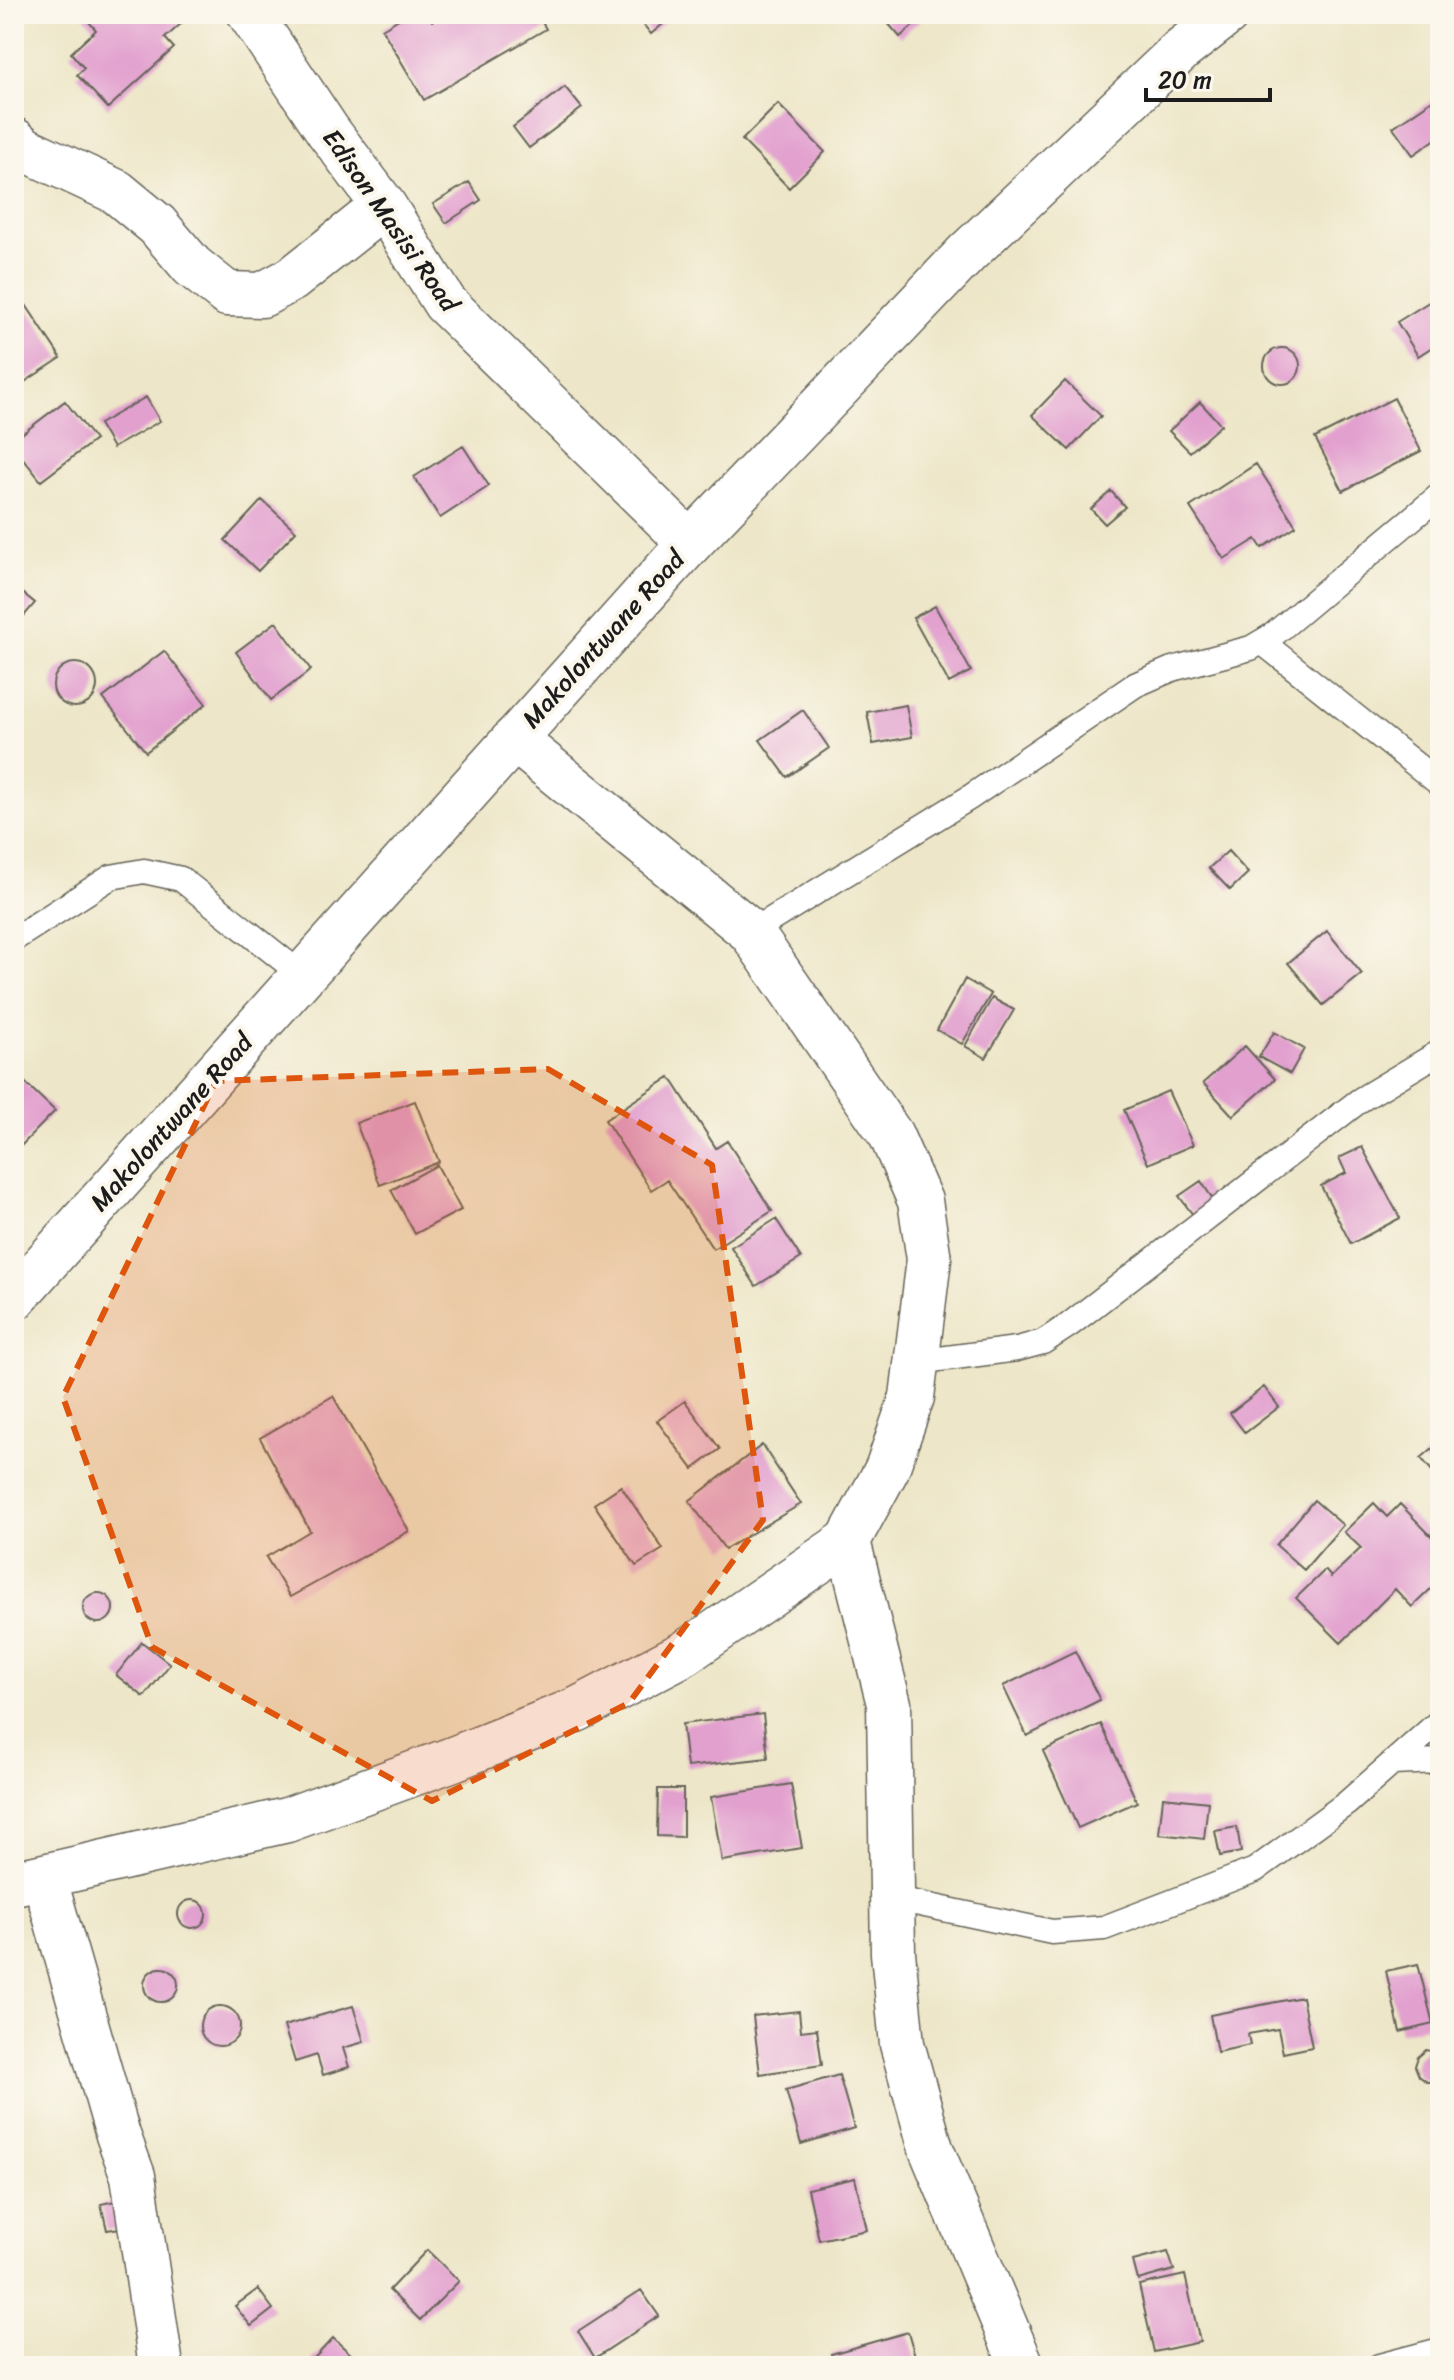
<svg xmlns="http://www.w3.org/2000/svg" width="1454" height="2380" font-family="Sriracha,sans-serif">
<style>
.building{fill:#e2a0cf}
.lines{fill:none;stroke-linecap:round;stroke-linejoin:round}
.service-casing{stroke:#656358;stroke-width:27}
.minor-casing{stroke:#656358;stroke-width:47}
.secondary-casing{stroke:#656358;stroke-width:47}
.service{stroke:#fff;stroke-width:24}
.minor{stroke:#fff;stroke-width:44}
.secondary{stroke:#fff;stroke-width:44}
.marked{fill:#de560d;fill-opacity:0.2;stroke:#de560d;stroke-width:6;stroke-dasharray:16 10;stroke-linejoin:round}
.labels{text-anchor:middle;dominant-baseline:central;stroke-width:8;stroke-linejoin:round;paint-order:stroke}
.street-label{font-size:26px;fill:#1c1c1c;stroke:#fbf7ec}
</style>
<rect width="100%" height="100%" fill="#fbf7ec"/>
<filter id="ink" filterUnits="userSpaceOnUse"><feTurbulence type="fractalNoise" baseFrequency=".0125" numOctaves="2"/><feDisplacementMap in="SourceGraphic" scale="16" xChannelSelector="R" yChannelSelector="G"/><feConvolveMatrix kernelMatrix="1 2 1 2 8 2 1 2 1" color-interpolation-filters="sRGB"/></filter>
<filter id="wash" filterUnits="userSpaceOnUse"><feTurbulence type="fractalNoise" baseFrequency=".006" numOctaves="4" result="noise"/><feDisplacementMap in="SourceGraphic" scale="32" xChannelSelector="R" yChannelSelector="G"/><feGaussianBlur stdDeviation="1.8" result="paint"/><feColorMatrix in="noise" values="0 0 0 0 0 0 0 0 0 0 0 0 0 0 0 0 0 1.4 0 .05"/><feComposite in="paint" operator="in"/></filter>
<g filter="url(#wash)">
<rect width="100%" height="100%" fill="#ede6c8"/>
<g id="blocks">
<!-- building -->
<path class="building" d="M82 14H173L182 23 165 38 174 48 108 108 77 75 84 68 71 53 96 30Z
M407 14H428L432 21 445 14H511L513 18 519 14H537L546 29 424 100 382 29Z
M635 14H675L651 34Z
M880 14H927L900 37Z
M565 87 582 108 529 148 513 127Z
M1440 95V136L1413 155 1393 127Z
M778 104 825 152 789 188 742 140Z
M469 182 481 200 446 223 433 204Z
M1440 295V342L1418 356 1397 322Z
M24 302 61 358 14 389V309Z
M1264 366a18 18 0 1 1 36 0a18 18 0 1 1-36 0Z
M1065 381 1101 416 1069 450 1032 415Z
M146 397 160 421 113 448 99 424Z
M1394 398 1421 451 1343 491 1315 438Z
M65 401 95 440 41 481 14 447V440Z
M1200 402 1221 425 1190 452 1169 431Z
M463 446 489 486 440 518 414 477Z
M1256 464 1296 526 1262 548 1256 539 1224 559 1190 507Z
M1111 491 1125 507 1105 524 1091 509Z
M262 500 296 531 258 571 225 540Z
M14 586 35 603 17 624 14 621Z
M935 606 971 671 949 683 913 618Z
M276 622 311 670 271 700 236 652Z
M164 651 206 704 146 752 103 698Z
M53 685a22 22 0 1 1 44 0a22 22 0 1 1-44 0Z
M906 705 912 737 873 744 867 712Z
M803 710 829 748 787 777 760 740Z
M14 793 24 813 14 818Z
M1228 851 1248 873 1230 890 1209 868Z
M1327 931 1362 974 1323 1005 1288 963Z
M965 979 991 994 962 1044 937 1030Z
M992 998 1014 1010 986 1058 965 1046Z
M1274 1032 1304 1049 1290 1074 1259 1057Z
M1245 1046 1275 1079 1233 1116 1203 1083Z
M14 1072 55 1111 14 1153Z
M670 1077 716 1148 727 1141 772 1211 713 1249 667 1180 651 1190 605 1120Z
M1168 1091 1193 1145 1148 1164 1124 1110Z
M415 1101 439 1162 380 1185 356 1123Z
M1362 1147 1400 1218 1351 1244 1321 1186 1346 1173 1339 1158Z
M437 1165 461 1210 415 1234 391 1190Z
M1201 1181 1214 1201 1193 1215 1179 1196Z
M776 1219 801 1258 756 1286 731 1247Z
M1264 1387 1279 1407 1245 1433 1230 1413Z
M333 1396 409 1531 290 1597 266 1557 310 1531 260 1438Z
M685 1401 720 1449 693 1469 657 1421Z
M1440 1442V1480L1421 1458Z
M762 1445 801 1504 725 1549 689 1501Z
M621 1486 663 1549 636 1566 594 1504Z
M1314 1500 1343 1525 1304 1570 1276 1545Z
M1374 1503 1387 1517 1400 1504 1440 1545V1580L1412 1607 1395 1589 1341 1643 1296 1598 1325 1570 1331 1577 1361 1548 1344 1532Z
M83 1608a15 15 0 1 1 30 0a15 15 0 1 1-30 0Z
M142 1642 170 1664 144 1697 116 1675Z
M1075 1651 1100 1700 1027 1736 1003 1686Z
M763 1714 768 1758 687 1767 682 1724Z
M1101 1724 1137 1802 1078 1828 1043 1751Z
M791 1784 802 1848 722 1861 711 1797Z
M658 1789H683V1837L657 1836Z
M1163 1797 1208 1802 1204 1839 1159 1834Z
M1237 1827 1241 1852 1220 1856 1215 1831Z
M178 1914a14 14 0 1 1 28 0a14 14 0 1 1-28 0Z
M1418 1964 1433 2024 1400 2032 1386 1971Z
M144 1985a17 17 0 1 1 34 0a17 17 0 1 1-34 0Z
M1302 1997 1312 2047 1283 2053 1278 2029 1248 2034 1250 2045 1217 2052 1210 2015Z
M200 2026a20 20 0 1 1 40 0a20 20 0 1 1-40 0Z
M353 2006 364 2042 343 2048 349 2067 323 2075 317 2055 295 2062 284 2026Z
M799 2011 801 2031 817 2029 822 2065 760 2074 753 2016Z
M1426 2050 1440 2053V2080L1438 2082H1427L1419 2076 1415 2066 1418 2057Z
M839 2075 854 2128 801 2144 786 2090Z
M14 2088 20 2108 14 2110Z
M855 2178 867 2230 819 2240 808 2189Z
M120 2200 126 2227 107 2230 101 2204Z
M427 2250 459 2281 420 2320 389 2290Z
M1168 2252 1174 2270 1138 2280 1133 2261Z
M1185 2275 1200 2342 1154 2352 1139 2285Z
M258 2289 273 2309 251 2326 235 2306Z
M641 2290 659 2316 595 2358 578 2331Z
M908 2332 918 2366H835L831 2354Z
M333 2338 364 2366H307Z"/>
</g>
</g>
<g filter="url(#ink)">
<use href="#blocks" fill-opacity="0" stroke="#656358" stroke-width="2"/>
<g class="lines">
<defs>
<path id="service" d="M1262 642 1440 784
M751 932 969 798 1135 685 1172 669 1251 648 1273 635 1440 495
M14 939 111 877 144 871 181 879 302 975
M916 1362 1017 1349 1043 1342 1069 1325 1360 1100 1440 1052
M1392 1763 1440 1761
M892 1898 1052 1932 1104 1928 1255 1870 1347 1803 1440 1721
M1379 2366 1440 2350"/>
<path id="minor" d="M250 14 328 131 384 206 445 303 690 543
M14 140 25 149 117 192 157 225 192 266 227 294 262 295 292 279 384 206
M848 1541 889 1704 893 1953 902 2044 931 2149 1022 2366
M44 1877 118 2135 133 2176 161 2366
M14 1883 287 1820 453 1759 578 1709 685 1653 848 1541 887 1469 912 1397 929 1259 920 1201 891 1135 751 932 514 739"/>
<path id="secondary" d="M14 1298 690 543 967 253 1181 50 1227 14"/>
</defs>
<!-- service casing -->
<use href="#service" class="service-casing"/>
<!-- minor casing -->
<use href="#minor" class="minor-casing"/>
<!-- secondary casing -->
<use href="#secondary" class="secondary-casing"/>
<!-- service -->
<use href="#service" class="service"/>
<!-- minor -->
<use href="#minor" class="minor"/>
<!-- secondary -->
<use href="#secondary" class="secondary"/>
</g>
</g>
<!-- marked area -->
<path class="marked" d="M548 1069 712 1165 763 1520 629 1703 432 1801 152 1647 63 1397 216 1081Z"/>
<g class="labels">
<!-- street labels -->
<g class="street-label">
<text transform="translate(391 220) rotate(55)">Edison Masisi Road</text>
<text transform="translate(603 639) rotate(-48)">Makolontwane Road</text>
<text transform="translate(171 1122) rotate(-48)">Makolontwane Road</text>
</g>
</g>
<!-- margin -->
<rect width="1454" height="2380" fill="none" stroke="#fbf7ec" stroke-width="48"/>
<!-- scale -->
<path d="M1146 88v12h124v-12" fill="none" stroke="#1c1c1c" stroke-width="4"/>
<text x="1158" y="88" font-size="24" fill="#1c1c1c" stroke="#fbf7ec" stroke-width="6" paint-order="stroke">20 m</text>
</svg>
